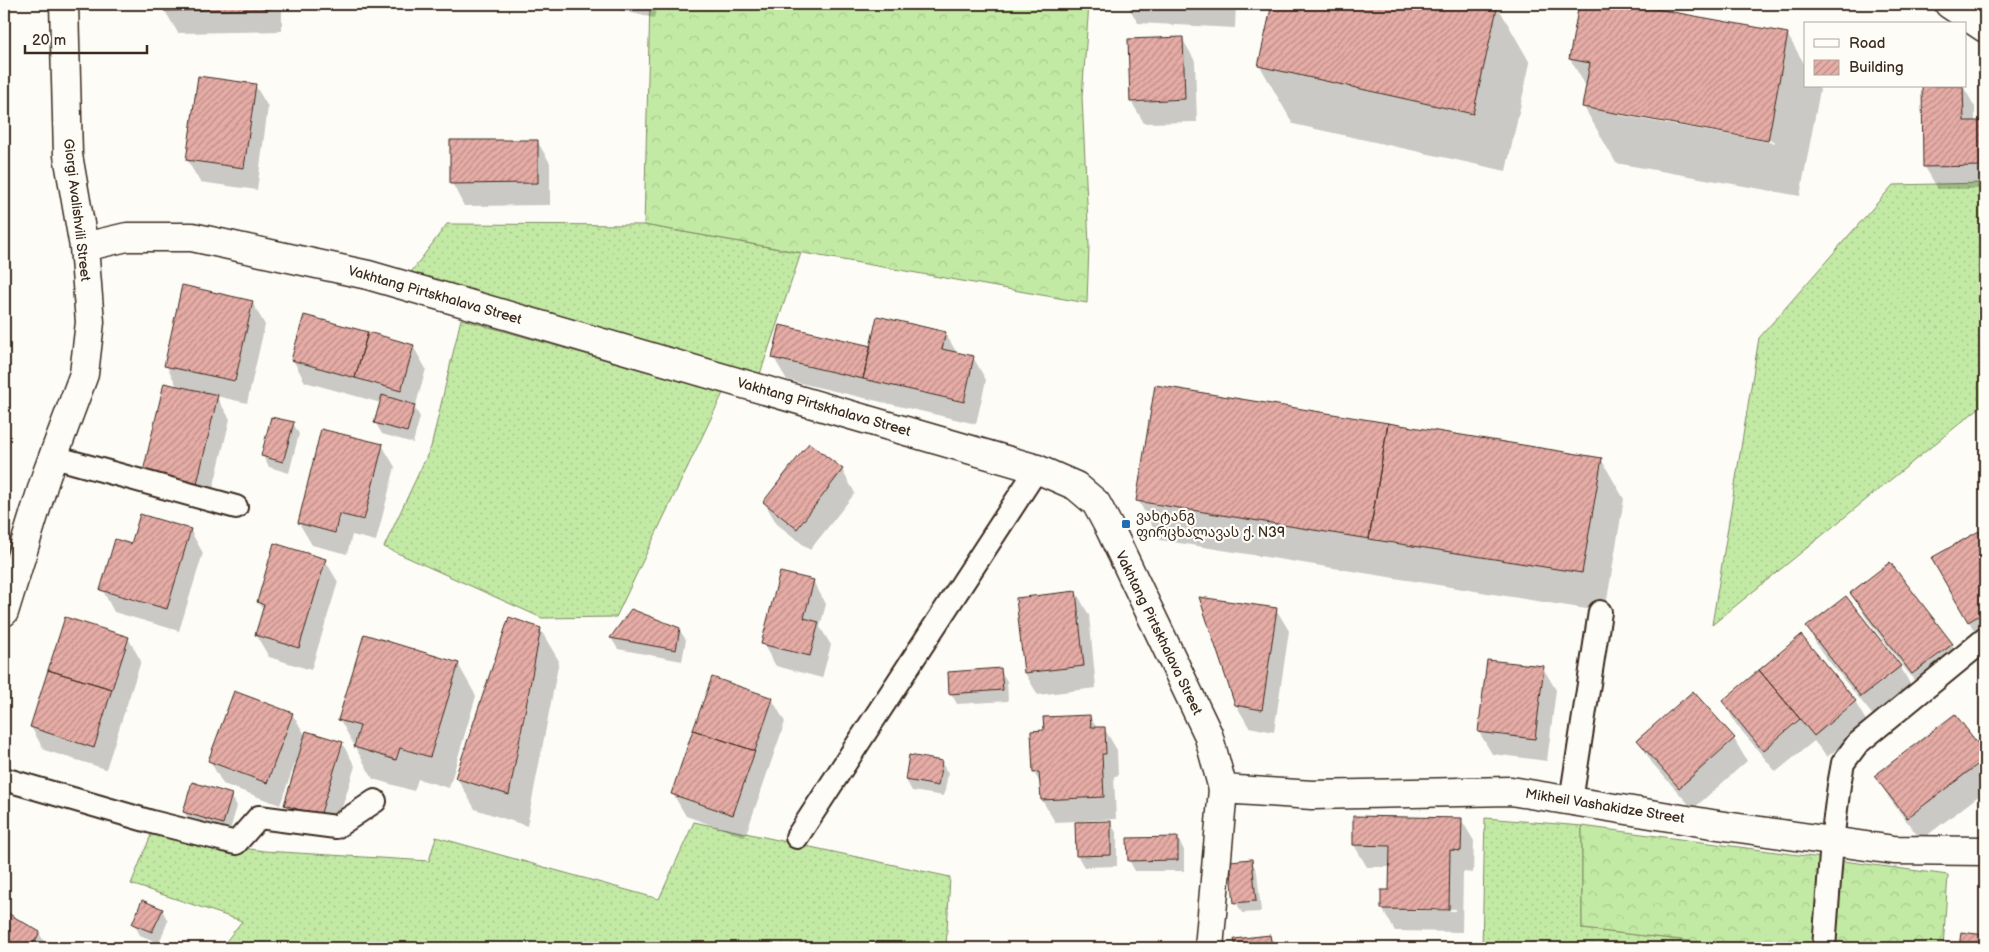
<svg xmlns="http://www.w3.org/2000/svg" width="1989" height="952" font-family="'Balsamiq Sans','Noto Sans Georgian',sans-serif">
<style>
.grass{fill:url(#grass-dots);stroke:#7f8a62}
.forest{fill:url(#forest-crowns);stroke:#7f8a62}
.shadow{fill:#0003;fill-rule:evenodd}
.building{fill:url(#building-hatch);stroke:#3b2a1e}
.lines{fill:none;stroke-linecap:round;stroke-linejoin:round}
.lane-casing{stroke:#3b2a1e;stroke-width:26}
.street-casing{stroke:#3b2a1e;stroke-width:31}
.lane{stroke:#fdfcf7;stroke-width:22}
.street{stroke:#fdfcf7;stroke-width:28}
.poi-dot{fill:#1f6fb2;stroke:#fdfcf7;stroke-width:2}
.labels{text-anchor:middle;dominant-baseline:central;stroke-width:4.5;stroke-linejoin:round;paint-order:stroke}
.street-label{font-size:14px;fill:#3b2a1e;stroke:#fdfcf7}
.poi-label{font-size:14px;fill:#3b2a1e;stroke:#fdfcf7;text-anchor:start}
</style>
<defs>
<pattern id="grass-dots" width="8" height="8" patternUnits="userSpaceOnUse" patternTransform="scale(1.25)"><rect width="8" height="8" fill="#c3eaa5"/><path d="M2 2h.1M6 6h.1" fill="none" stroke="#a8c98e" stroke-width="1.8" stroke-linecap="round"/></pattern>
<pattern id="forest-crowns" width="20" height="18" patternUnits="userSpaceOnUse" patternTransform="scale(1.25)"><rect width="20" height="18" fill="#c3eaa5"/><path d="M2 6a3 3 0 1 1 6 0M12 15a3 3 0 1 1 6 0" fill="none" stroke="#a8c98e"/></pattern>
<pattern id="building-hatch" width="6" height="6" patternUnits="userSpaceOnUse" patternTransform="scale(1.25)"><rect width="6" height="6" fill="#e6aca6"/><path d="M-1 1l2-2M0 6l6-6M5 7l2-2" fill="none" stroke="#bc8c87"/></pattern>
</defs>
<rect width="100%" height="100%" fill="#fdfcf7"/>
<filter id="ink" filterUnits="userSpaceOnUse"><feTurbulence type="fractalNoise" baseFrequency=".02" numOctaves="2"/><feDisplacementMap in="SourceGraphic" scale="10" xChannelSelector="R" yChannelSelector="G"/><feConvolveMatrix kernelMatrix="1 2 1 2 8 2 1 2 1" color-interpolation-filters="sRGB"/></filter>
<g filter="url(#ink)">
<!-- grass -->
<path class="grass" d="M1985 183V403L1712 625 1759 338 1893 185Z
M447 224 644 225 801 253 760 374 409 275Z
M461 319 723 393 616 617 542 618 384 547 431 447Z
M1485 818 1582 826V929L1754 948H1482Z
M694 822 950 877 946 948H221L242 921 131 884 151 835 264 851 429 861 436 837 659 899Z"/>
<!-- forest -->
<path class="forest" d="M650 4H1089L1082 97 1089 245 1087 303 644 225Z
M1582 826 1948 875 1943 948H1754L1582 929Z"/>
<!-- shadow -->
<path class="shadow" d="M165 4H282V31L178 33 165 11Z
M592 4H658L654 18Z
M1127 4H1236L1235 28 1138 23Z
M1273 4 1497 5 1530 63 1506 171 1293 124 1260 66Z
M1580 4H1622L1787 34 1805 65V86H1818L1820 90 1800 196 1616 163 1584 107 1587 88 1570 59ZM1615 112 1775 141 1774 143 1618 115Z
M1957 4H1985V11Z
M1182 38 1195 61 1197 122 1144 123 1131 101Z
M255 85 268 107 257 190 200 182 187 160Z
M1923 86H1963L1975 107V122H1985V189H1938L1925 167Z
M537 141 550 163V205L464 206 452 183Z
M252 302 265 325 247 403 216 396 230 419 208 510 156 498 143 475 178 388 166 365Z
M945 333 957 353 973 357 986 380 976 424 787 380 774 358 871 347Z
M413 346 426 369 415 408 420 417 413 443 382 434 375 422 381 403 305 382 293 360Z
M293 423 299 434 289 473 269 467 263 456Z
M382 445 395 467 376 541 352 535 347 554 312 545 299 523Z
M809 445 842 470 855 493 810 550 777 524 764 502Z
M1601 459 1624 499 1605 612 1160 540 1138 500Z
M190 530 203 553 179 631 114 612 102 589 132 546Z
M1979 532 1985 543V642L1982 644 1933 559Z
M325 560 338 582 311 670 269 657 256 635 263 611 258 602Z
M813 581 826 604 820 627 831 645 822 678 776 666 763 644Z
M1076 592 1089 615 1096 688 1038 695 1025 673Z
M1852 593 1952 645 1965 667 1926 696 1865 616Z
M1276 609 1289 631 1274 732 1249 727 1236 705Z
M1807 627 1900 666 1913 689 1875 718 1820 650Z
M540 629 559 661 527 826 475 809 457 778Z
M679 629 686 640 682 661 618 649 611 638Z
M128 638 141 661 106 769 44 750 31 727Z
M458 664 476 696 449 788 418 779 414 791 373 779 340 720Z
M1543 668 1556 690 1547 761 1492 754 1479 732Z
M1000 670 1007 681 1008 701 957 704 951 693Z
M1693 693 1734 739 1747 761 1693 809 1652 763 1639 741Z
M772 699 785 722 745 837 686 816 673 794Z
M1723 701 1855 702 1868 724 1827 757 1814 741 1776 772 1736 724Z
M292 714 306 736 342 743 355 766 333 837 298 827 285 805 297 764 295 763 280 805 223 784 210 761Z
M1089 716 1097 728H1104L1117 750 1118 776H1114L1116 819 1080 821V823L1110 822 1117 834V866L1084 867 1077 855V821L1055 822 1042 800 1041 784 1034 773 1045 731Z
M1955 716 1985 755V791L1921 840 1889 798 1876 776Z
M910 757 941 762 948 773 944 796 912 791 906 780Z
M231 795 237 806 229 834 191 823 184 812Z
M1461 819 1474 841 1473 873 1463 872 1462 932 1395 931 1382 908 1391 891V867H1367L1354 845ZM1402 908 1456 909V911L1402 910Z
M1178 839 1184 850V871H1135L1129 860Z
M1251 860 1257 872 1261 912 1242 913 1236 902Z
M162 910 168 921 159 943 140 935 134 924Z
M4 912 39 933 48 948H4Z
M1270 936 1277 948H1237L1236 940Z"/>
<!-- building -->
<path class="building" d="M164 4H270V9L164 11Z
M1272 4H1498L1473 114 1258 66Z
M1579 4H1629L1788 33 1768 141 1582 107 1590 63 1569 59Z
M1183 37 1185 99 1130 102 1128 39Z
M198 76 256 84 244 168 186 160Z
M1922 86H1963L1964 121H1985V166L1923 167Z
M450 140H538V183L450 184Z
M182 285 253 301 235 381 164 366Z
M304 315 368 332 355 378 291 360Z
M877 316 946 332 942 349 974 356 964 402 863 379Z
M780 325 871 346 863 379 772 358Z
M368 332 414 345 401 391 355 378Z
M164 383 218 395 196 488 142 476Z
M1155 385 1388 423 1369 539 1136 501Z
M382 395 415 405 407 432 374 423Z
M271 417 294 422 283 462 261 456Z
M1388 423 1602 458 1582 573 1369 539Z
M321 429 383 444 364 520 339 514 335 533 298 523Z
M809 443 843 469 797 529 763 502Z
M140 514 191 529 167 609 100 590 115 539 131 544Z
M1979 531 1985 541V612L1968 622 1931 558Z
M274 543 326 559 299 648 255 635 264 605 257 602Z
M1890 562 1953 644 1912 674 1850 593Z
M780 572 814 580 804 618 819 622 810 656 761 644Z
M1076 591 1084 666 1024 673 1016 598Z
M1846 596 1901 666 1861 697 1806 627Z
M1199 597 1277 608 1262 710 1235 705Z
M631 609 680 628 676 650 610 638Z
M65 617 129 637 112 689 48 670Z
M509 617 541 628 509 795 455 778Z
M364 634 459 663 430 757 400 748 396 760 354 747 360 726 338 720Z
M1801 635 1856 701 1814 736 1759 670Z
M1487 660 1544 666 1535 739 1478 732Z
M1001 668 1003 690 949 694 948 672Z
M48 670 112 689 94 748 30 727Z
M1759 670 1800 719 1763 751 1722 701Z
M712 677 773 698 755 751 693 730Z
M234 691 293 713 267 783 208 761Z
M1693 691 1735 738 1679 788 1637 740Z
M1955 714 1985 753V759L1907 818 1874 776Z
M1090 715 1091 727H1105L1106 754H1102L1104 797 1041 800 1039 772 1033 773 1031 731 1044 730 1043 717Z
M693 730 755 751 733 815 671 794Z
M306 731 343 742 320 816 284 805Z
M909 755 942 761 938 786 905 780Z
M192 782 232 794 223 824 183 812Z
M1353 816 1462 818 1461 851 1450 850 1449 910 1381 909V890H1389L1390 846 1353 845Z
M1111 821V855L1076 856 1075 822Z
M1178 837V860L1128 861 1127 838Z
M1252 859 1256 901 1234 903 1230 861Z
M142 900 163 909 152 932 132 924Z
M4 911 40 932 31 948H4Z
M1961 932 1985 935V948H1959Z
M1270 935 1272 948H1236L1234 939Z"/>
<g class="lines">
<defs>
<path id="lane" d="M54 457 236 507
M4 779 152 822 236 843 259 817 336 827 375 801
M1571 801 1600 612
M797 837 1037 469
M1824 948 1832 841 1839 785 1843 763 1857 744 1985 639"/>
<path id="street" d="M1949 4 1985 28
M84 247 127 237H192L368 275 1037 469 1076 486 1096 503 1110 529 1208 734 1223 789 1209 948
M4 612 46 476 84 374 90 322 84 247 68 155 64 4
M1223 789 1312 795 1511 791 1718 825 1894 850 1985 851"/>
</defs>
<!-- lane casing -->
<use href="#lane" class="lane-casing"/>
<!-- street casing -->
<use href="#street" class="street-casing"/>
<!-- lane -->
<use href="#lane" class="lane"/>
<!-- street -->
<use href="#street" class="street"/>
</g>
</g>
<!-- markers -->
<rect class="poi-dot" x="1121" y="519" width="10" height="10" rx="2.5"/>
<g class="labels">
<!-- street labels -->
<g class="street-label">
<text transform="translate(77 210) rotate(83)">Giorgi Avalishvili Street</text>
<text transform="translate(435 295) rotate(16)">Vakhtang Pirtskhalava Street</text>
<text transform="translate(824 407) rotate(16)">Vakhtang Pirtskhalava Street</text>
<text transform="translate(1159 633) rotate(64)">Vakhtang Pirtskhalava Street</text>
<text transform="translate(1605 806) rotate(9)">Mikheil Vashakidze Street</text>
</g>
<!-- poi labels -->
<g class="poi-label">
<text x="1136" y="516">ვახტანგ<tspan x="1136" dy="16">ფირცხალავას ქ. N39</tspan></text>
</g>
</g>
<!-- margin -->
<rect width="1989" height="952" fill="none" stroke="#fdfcf7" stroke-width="20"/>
<rect x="10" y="10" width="1969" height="932" fill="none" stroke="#3b2a1e" stroke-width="2" filter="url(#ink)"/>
<!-- legend -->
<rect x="1804" y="22" width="162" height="65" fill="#fdfcf7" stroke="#afa8a0"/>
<rect x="1814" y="39" width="25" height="8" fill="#fdfcf7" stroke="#afa8a0"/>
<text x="1849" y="48" font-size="15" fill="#3b2a1e">Road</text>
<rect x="1814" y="60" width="25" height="15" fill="url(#building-hatch)" stroke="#afa8a0"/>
<text x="1849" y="72" font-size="15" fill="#3b2a1e">Building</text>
<!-- scale -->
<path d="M25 45v8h122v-8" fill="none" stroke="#3b2a1e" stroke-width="2.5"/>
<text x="32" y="45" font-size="15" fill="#3b2a1e" stroke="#fdfcf7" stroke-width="4" paint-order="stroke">20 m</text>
</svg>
